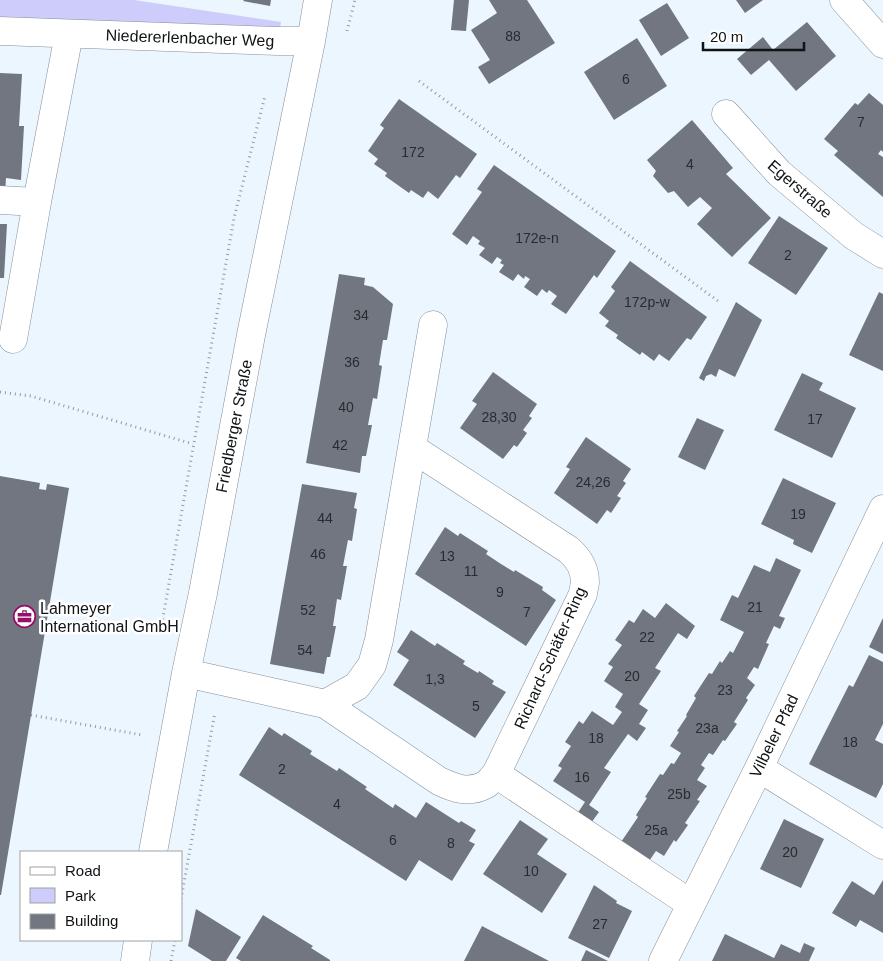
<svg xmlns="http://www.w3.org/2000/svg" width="883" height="961" font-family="Helvetica,sans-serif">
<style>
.green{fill:#cdccfb}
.building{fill:#727680}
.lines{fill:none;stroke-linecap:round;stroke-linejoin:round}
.minor-casing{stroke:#868f97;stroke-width:29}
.path{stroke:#939aa1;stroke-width:3;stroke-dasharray:1 4;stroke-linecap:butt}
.minor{stroke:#fff;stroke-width:28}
.labels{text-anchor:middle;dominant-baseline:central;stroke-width:5;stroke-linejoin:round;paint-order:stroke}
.number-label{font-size:14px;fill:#282c30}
.street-label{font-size:16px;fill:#0f1316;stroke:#fff}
.poi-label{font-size:16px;fill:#0f1316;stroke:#fff;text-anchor:start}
</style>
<rect width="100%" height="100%" fill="#ecf6ff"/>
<!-- green -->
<path class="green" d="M0 0H134L281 22 278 41 0 27Z"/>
<!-- building -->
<path class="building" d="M244 0H271L270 6 243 1Z
M454 0H469L466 31 451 30Z
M489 0H527L555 43 489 84 478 67 490 60 471 30 497 13Z
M736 0H763L745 13Z
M667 3 689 38 661 56 639 20Z
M807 22 836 56 796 91 769 60 751 75 737 59 763 37 773 50Z
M637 38 667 86 614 120 584 72Z
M0 73 22 74 19 126H24L21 180 6 178 5 194 0 193Z
M869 93 883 105V152L881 150 878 154 883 157V197L834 155 838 151 824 139 855 103 858 105Z
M399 99 477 154 460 178 456 175 438 199 428 191 423 198 411 190 409 193 385 176 387 173 374 164 378 159 368 151 384 128 380 125Z
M692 120 733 168 726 174 771 218 732 257 697 224 712 208 700 197 688 207 674 191 668 193 653 176 656 171 647 160Z
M494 165 616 251 597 278 594 275 566 314 551 304 557 296 549 290 547 293 542 289 537 296 524 287 530 279 525 276 524 279 518 274 513 281 499 272 504 265 500 263 502 260 497 257 492 264 479 255 485 248 478 244 480 241 473 236 467 245 452 234 482 192 477 189Z
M779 216 828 248 796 295 748 263Z
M0 224H7L4 278H0Z
M630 261 707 317 691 340 687 338 669 361 659 354 654 361 642 352 640 355 616 338 618 335 605 326 609 321 599 313 615 291 611 287Z
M339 274 365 278 364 285 373 287 393 304 387 340H383L379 365 382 366 377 399 373 398 368 425H372L366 456H362L360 473 306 463Z
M879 292 883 294V371L849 355Z
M736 302 762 320 735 377 719 369 716 377 711 374 706 376 704 381 699 378Z
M493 372 537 404 529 416 532 418 523 430 527 433 517 447 514 445 503 459 460 428 477 404 472 401Z
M802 373 823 383 819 390 856 408 832 458 774 430Z
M697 418 724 430 705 470 678 457Z
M586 437 631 469 623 481 626 483 617 496 621 498 611 513 607 510 597 524 554 493 570 469 566 467Z
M0 476 40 483 39 489 46 490 47 484 69 488 1 895H0Z
M783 478 836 503 812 553 793 544 794 540 761 524Z
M302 484 357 493 354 508 357 509 352 541 348 540 343 566H347L341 600 337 599 333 626H336L330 657H327L324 674 270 664Z
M445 527 458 536 460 533 488 551 486 554 501 564 514 572 515 570 543 587 542 590 556 600 526 646 415 574Z
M776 558 801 570 779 616 785 618 780 629 774 626 766 643 769 644 758 669 754 667 747 678 755 685 746 698 748 700 734 722 737 724 725 741 723 740 713 755 709 753 701 765 705 768 697 780 707 786 697 800 700 801 685 823 688 825 676 842 674 840 664 856 656 851 647 864 619 845 638 817 636 815 647 798 645 797 660 774 663 775 671 763 674 764 681 753 670 746 679 732 677 731 687 716 686 715 696 698 694 696 709 673 712 674 720 661 722 663 730 651 733 653 744 632 720 620 732 595 738 598 754 565 770 572Z
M666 603 695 626 687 639 678 633 655 668 661 671 639 704 648 710 639 724 646 728 637 741 628 734 604 768 611 772 589 805 599 812 591 823 577 814 585 802 553 781 562 768 558 766 571 746 565 742 579 721 583 724 592 711 613 725 622 712 615 707 623 694 604 681 613 667 608 664 622 645 615 640 629 620 634 623 643 609 655 618Z
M883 618V654L869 647Z
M411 630 435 646 437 643 465 661 463 664 478 673 479 671 494 681 492 684 506 692 475 738 393 685 409 660 397 652Z
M869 655 883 662V724L875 740 883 744V784L876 798 809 764 849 685 853 687Z
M269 727 282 736 284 733 312 751 310 754 337 771 339 768 367 787 365 789 393 808 395 804 416 818 426 802 459 823 461 821 476 830 469 841 475 844 452 881 419 860 406 881 239 775Z
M784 819 824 839 801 888 760 869Z
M520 820 548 839 537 854 567 874 542 913 483 874Z
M883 880V933L860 920 856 927 832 913 852 881 874 895Z
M594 885 617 901 616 903 632 911 609 958 568 938Z
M196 909 241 937 226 961H212L188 946Z
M263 915 313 946 311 948 330 960V961H241L236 958Z
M482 926 549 961H464Z
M725 934 774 958 781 944 800 953 804 943 815 948 809 961H712Z
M586 950 608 961H581Z"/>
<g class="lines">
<defs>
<path id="minor" d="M844 0 883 44
M0 31 278 41H311
M726 114 779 173 854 236 883 254
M0 200 37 202 69 34
M13 339 37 202
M412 448 569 550C578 558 585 569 585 582 585 586 583 590 583 594L496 774
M186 673 325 704 439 781C454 788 468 794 485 785 489 783 492 778 496 774L691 904
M325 704 357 686 372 665 379 640 433 325
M759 768 883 845
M153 852 186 673 203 593 251 335 311 41 318 0
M135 961 138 940
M663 961 759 768 883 509"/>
</defs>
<!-- minor casing -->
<use href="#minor" class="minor-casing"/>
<!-- path -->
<path class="path" d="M347 31 355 0
M419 81 718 301
M0 392 31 396 193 444
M160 634 234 218 265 96
M31 715 142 735
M181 899 215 712
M171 961 175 940"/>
<!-- minor -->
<use href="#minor" class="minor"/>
</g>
<!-- icons -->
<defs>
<symbol id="office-ring" viewBox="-11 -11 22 22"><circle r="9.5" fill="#fff" stroke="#951068" stroke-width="1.5"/><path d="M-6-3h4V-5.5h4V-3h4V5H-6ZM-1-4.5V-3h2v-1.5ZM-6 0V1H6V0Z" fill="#951068"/></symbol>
</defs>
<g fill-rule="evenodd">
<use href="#office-ring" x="12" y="604" width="25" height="25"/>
</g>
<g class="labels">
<!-- number labels -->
<g class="number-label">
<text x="513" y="36">88</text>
<text x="626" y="79">6</text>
<text x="861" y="122">7</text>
<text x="413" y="152">172</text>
<text x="690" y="164">4</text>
<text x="537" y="238">172e-n</text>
<text x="788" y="255">2</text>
<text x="647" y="302">172p-w</text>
<text x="361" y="315">34</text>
<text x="352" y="362">36</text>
<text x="346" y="407">40</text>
<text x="499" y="417">28,30</text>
<text x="815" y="419">17</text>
<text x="340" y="445">42</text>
<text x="593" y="482">24,26</text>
<text x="798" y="514">19</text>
<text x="325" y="518">44</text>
<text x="318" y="554">46</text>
<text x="447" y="556">13</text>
<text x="471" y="571">11</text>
<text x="500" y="592">9</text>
<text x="755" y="607">21</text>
<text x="308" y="610">52</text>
<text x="527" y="612">7</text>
<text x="647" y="637">22</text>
<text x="305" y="650">54</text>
<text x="632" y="676">20</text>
<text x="435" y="679">1,3</text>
<text x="725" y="690">23</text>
<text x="476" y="706">5</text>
<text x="707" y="728">23a</text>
<text x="596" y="738">18</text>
<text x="850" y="742">18</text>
<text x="282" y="769">2</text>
<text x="582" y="777">16</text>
<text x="679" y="794">25b</text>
<text x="337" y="804">4</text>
<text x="656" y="830">25a</text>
<text x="393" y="840">6</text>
<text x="451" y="843">8</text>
<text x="790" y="852">20</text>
<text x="531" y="871">10</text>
<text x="600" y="924">27</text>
</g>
<!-- street labels -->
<g class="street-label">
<text transform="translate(190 38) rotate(2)">Niedererlenbacher Weg</text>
<text transform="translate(800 189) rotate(41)">Egerstraße</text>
<text transform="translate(234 426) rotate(-79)">Friedberger Straße</text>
<text transform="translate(550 658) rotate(-66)">Richard-Schäfer-Ring</text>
<text transform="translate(774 736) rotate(-64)">Vilbeler Pfad</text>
</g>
<!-- poi labels -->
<g class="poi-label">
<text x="40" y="608">Lahmeyer<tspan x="40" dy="18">International GmbH</tspan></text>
</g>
</g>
<!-- legend -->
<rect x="20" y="851" width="162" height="90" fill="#ffffff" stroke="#9fa1a2"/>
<rect x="30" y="867" width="25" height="8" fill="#ffffff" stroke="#9fa1a2"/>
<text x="65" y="876" font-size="15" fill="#0f1316">Road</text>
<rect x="30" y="888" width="25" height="15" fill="#cdccfb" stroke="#9fa1a2"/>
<text x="65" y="901" font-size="15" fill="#0f1316">Park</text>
<rect x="30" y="914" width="25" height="15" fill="#727680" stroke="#9fa1a2"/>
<text x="65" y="926" font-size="15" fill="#0f1316">Building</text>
<!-- scale -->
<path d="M703 42v8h101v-8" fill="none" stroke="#0f1316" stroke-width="2.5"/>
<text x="710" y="42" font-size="15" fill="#0f1316" stroke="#ffffff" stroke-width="4" paint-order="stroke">20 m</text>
</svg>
